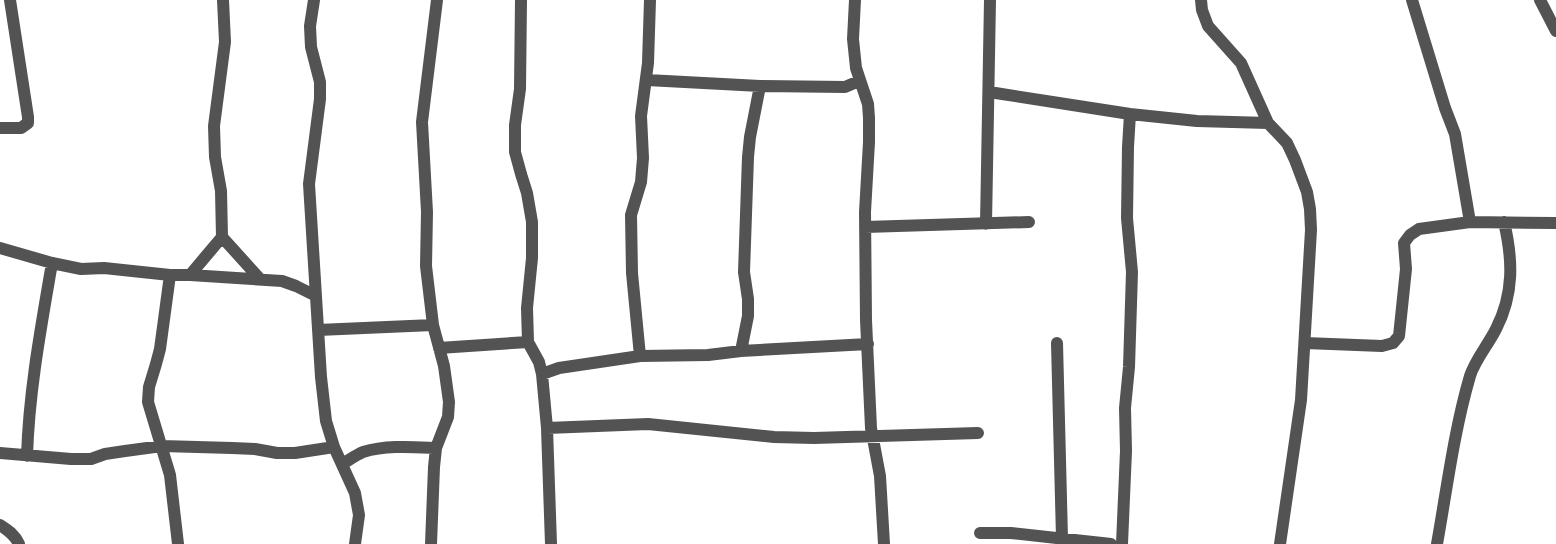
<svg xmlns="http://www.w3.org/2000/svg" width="1556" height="544" font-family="Quicksand,sans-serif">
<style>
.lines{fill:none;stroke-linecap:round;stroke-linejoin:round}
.minor{stroke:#535353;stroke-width:12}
</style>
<rect width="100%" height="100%" fill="#fff"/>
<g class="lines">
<!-- minor -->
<path class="minor" d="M223 0 225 42 214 126 215 157 221 191 222 237 260 279
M314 0 310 26 311 47 320 82V99L309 184 321 377 326 421 334 447 355 493 359 515 355 544
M521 0 520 89 515 125V152L521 174 527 193 532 222V258L527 308 528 342 539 362 542 374 547 428 551 544
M855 0 853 39 856 68 868 104 869 118V142L865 212 866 320 871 428 880 476 884 544
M1201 0 1202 10 1208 26 1241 63 1268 123 1287 143 1295 160 1307 192 1310 209 1311 230 1301 400 1280 544
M1412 0 1445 108 1455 134 1470 222
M1540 0 1556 31
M647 80 760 86 845 87 859 81
M989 92 1130 114 1197 121 1268 123
M0 128H21L28 123V117L10 0
M986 224 990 0
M865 227 1029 222
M0 248 52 263 81 269 104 268 170 275H190L282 281 296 286 316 296
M170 275 160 349 156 364 149 387 148 402 170 475 178 544
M190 275 222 237
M318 330 433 325
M1057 343 1062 538
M1305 343 1382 346 1393 343 1399 336 1406 269 1404 243 1410 235 1419 229 1470 222 1556 223
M439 348 528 342
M741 351 748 316V299L744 272 748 157 750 137 760 86
M640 356 632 273 631 215 641 182 643 158 641 116 648 63 650 0
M542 374 559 368 640 356 708 355 741 351 868 344
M547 428 648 424 774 437 814 438 978 433
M0 453 71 459H91L105 454 125 451 162 446 232 448 255 449 277 453H295L334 447
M27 456C29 391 41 327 52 263
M342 464C349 460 356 455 363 452 386 445 412 447 436 448
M0 525C8 530 15 535 19 544
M980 533H1011L1111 544
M431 544 434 467 436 448 448 417 449 402 444 366 433 325 426 266 427 212 422 122 437 0
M1122 544 1126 451 1125 408 1129 367 1132 272 1127 218 1128 147 1130 114
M1437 544C1447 488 1454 431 1470 376 1475 360 1488 345 1496 329 1514 294 1513 260 1504 222"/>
</g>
</svg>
